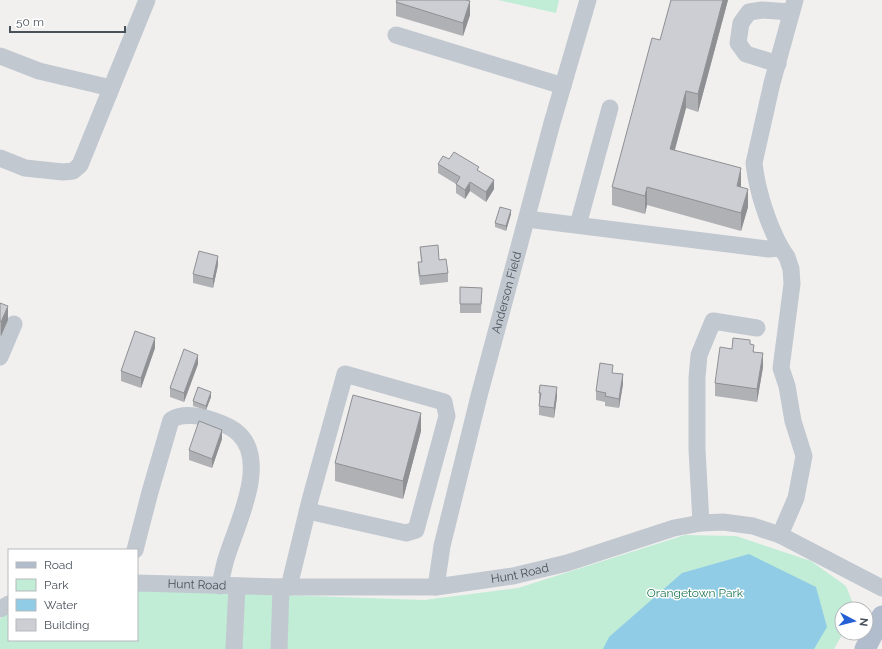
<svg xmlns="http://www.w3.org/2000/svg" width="882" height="649" font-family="Raleway,sans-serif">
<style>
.green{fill:#c1ecd6}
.water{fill:#91cce6}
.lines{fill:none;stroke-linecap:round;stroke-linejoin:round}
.minor{stroke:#c1c8d0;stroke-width:17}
.major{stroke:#b1bccc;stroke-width:21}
.wall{fill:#afb1b5}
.shaded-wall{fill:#8f9094}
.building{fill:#ccced3;stroke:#8f9094}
.labels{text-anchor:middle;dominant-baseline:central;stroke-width:3;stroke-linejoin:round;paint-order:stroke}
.street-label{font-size:12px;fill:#49515b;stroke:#fff}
.park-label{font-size:12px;fill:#1e7854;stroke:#fff}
</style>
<rect width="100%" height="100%" fill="#f2f0ef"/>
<!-- green -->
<path class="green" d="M498 0H559L556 13Z
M685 535 736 536 811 561 846 586 855 609H842L843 633 834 649H0V619L9 611V640H137V590L424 600 518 588Z"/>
<!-- water -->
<path class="water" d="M749 554 816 587 827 627 814 649H603L609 637 682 573Z"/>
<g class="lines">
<!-- minor -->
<g class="minor">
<path d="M396 35 563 86"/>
<path d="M0 56 39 71 111 88"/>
<path d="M778 64 746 54 738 43 741 23 749 12 762 10 791 12"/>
<path d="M0 158 25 168 63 172 73 171 80 165 147 0"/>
<path d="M527 219 768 249 781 248 787 257 791 269 792 284 781 368 787 386 793 421 804 456 796 498 780 535"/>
<path d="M578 225 610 108"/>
<path d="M781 248C768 224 757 191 754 163L772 83 795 0"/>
<path d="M0 357 14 324"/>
<path d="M701 523 697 449V378L699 355 713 321 757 328"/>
<path d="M135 550 150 492 171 420C183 412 202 416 215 421 224 424 232 427 239 434 268 462 238 522 228 553 224 564 222 575 220 586"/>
<path id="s1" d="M137 583 281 587H436L513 576 567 563 674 528 701 523 723 522 753 526 780 535 882 588"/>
<path d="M289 587 310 500 345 374 444 402 447 416 416 530 406 533 308 511"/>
<path id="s2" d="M436 587 442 546 479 396 552 123 588 0"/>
<path d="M0 609 9 604"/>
<path d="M234 649 237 586"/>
<path d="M279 649 281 587"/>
</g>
<!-- major -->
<path class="major" d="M865 649 882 616"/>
</g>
<!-- wall -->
<path class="wall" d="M671 0H728L698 112 686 108 675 150 741 186V188L748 207 741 231 647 205 645 214 612 205V187L660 40Z
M396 2 470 15 463 36 396 16Z
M438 164 479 171 494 189 486 202 470 191 465 199 456 193V184L438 173Z
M511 214 506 231 495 227V223Z
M420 247 439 260 448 273V282L420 285 418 271V262H421Z
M218 265 213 288 193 283V274Z
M460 287 482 288 481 313H460Z
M0 303 8 320 1 336 0 335Z
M750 344 754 352 763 367 757 402 715 396V383L732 349Z
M155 348 141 388 121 381V371Z
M198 364 184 402 170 397V388Z
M613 373 623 384 619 408 605 406V402L596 400V391Z
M539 393 557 397 554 418 539 415Z
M211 397 206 410 193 406V401Z
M421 431 403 499 335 481V463Z
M222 439 212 468 189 460V450Z"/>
<!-- shaded-wall -->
<path class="shaded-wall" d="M723 0H728L698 112V94Z
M470 1V15L463 36V23Z
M686 91V108L670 167V149Z
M741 168V186L737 204V186Z
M494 180V189L486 202V192Z
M470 182V191L465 199V190Z
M647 187V205L645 214V196Z
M748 189V207L741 231V213Z
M511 210V214L506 231V226Z
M218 256V265L213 288V279Z
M8 306V320L1 336V322Z
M155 338V348L141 388V378Z
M763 353V367L757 402V389Z
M198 355V364L184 402V393Z
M623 374V384L619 408V399Z
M557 387V397L554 418V408Z
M211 392V397L206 410V406Z
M421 413V431L403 499V481Z
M222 430V439L212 468V459Z"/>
<!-- building -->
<path class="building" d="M397 0H466L470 1 463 23 396 2Z
M671 0H723L698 94 686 91 670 149 741 168 737 186 748 189 741 213 647 187 645 196 612 187 652 38 660 40Z
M454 152 479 167 477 170 494 180 486 192 470 182 465 190 456 184 460 177 438 164 443 156 449 159Z
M500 207 511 210 506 226 495 223Z
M438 245 439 260 446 259 448 273 420 276 418 262H422L420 247Z
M199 251 218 256 213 279 193 274Z
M460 287 482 288 481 304H460Z
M0 303 8 306 1 322 0 321Z
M135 331 155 338 141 378 121 371Z
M733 338 750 340V344L754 345 753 352 763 353 757 389 715 383 720 347 732 349Z
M184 349 198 355 184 393 170 388Z
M600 363 613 365 612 373 623 374 619 399 605 396 606 393 596 391Z
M540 385 557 387 554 408 539 406 541 393H539Z
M198 387 211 392 206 406 193 401Z
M353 395 421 413 403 481 335 463Z
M199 421 222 430 212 459 189 450Z"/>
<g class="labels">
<!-- street labels -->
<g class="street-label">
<text stroke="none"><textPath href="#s2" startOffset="303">Anderson Field</textPath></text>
<text stroke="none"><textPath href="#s1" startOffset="384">Hunt Road</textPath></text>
<text stroke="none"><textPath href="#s1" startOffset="60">Hunt Road</textPath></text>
</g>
<!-- park labels -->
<g class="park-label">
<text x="695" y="593">Orangetown Park</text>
</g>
</g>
<!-- legend -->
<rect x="8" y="549" width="130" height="92" fill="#ffffff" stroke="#b6b9bd"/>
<rect x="16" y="562" width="20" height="6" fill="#b1bccc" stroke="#b6b9bd"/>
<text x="44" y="569" font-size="12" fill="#49515b">Road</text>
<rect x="16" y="579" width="20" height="12" fill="#c1ecd6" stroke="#b6b9bd"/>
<text x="44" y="589" font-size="12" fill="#49515b">Park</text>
<rect x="16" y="599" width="20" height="12" fill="#91cce6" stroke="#b6b9bd"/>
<text x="44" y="609" font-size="12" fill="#49515b">Water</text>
<rect x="16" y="619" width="20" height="12" fill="#ccced3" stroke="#b6b9bd"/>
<text x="44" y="629" font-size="12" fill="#49515b">Building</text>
<!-- north arrow -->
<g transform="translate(854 621) rotate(97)"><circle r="19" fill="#ffffff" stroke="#b6b9bd"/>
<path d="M0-3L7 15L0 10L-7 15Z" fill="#2561d5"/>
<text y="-6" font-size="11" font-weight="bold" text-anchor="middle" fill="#49515b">N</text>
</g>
<!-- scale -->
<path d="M10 26v6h115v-6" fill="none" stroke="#49515b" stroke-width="2"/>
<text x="16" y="26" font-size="12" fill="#49515b" stroke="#ffffff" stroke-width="3" paint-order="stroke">50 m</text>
</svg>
